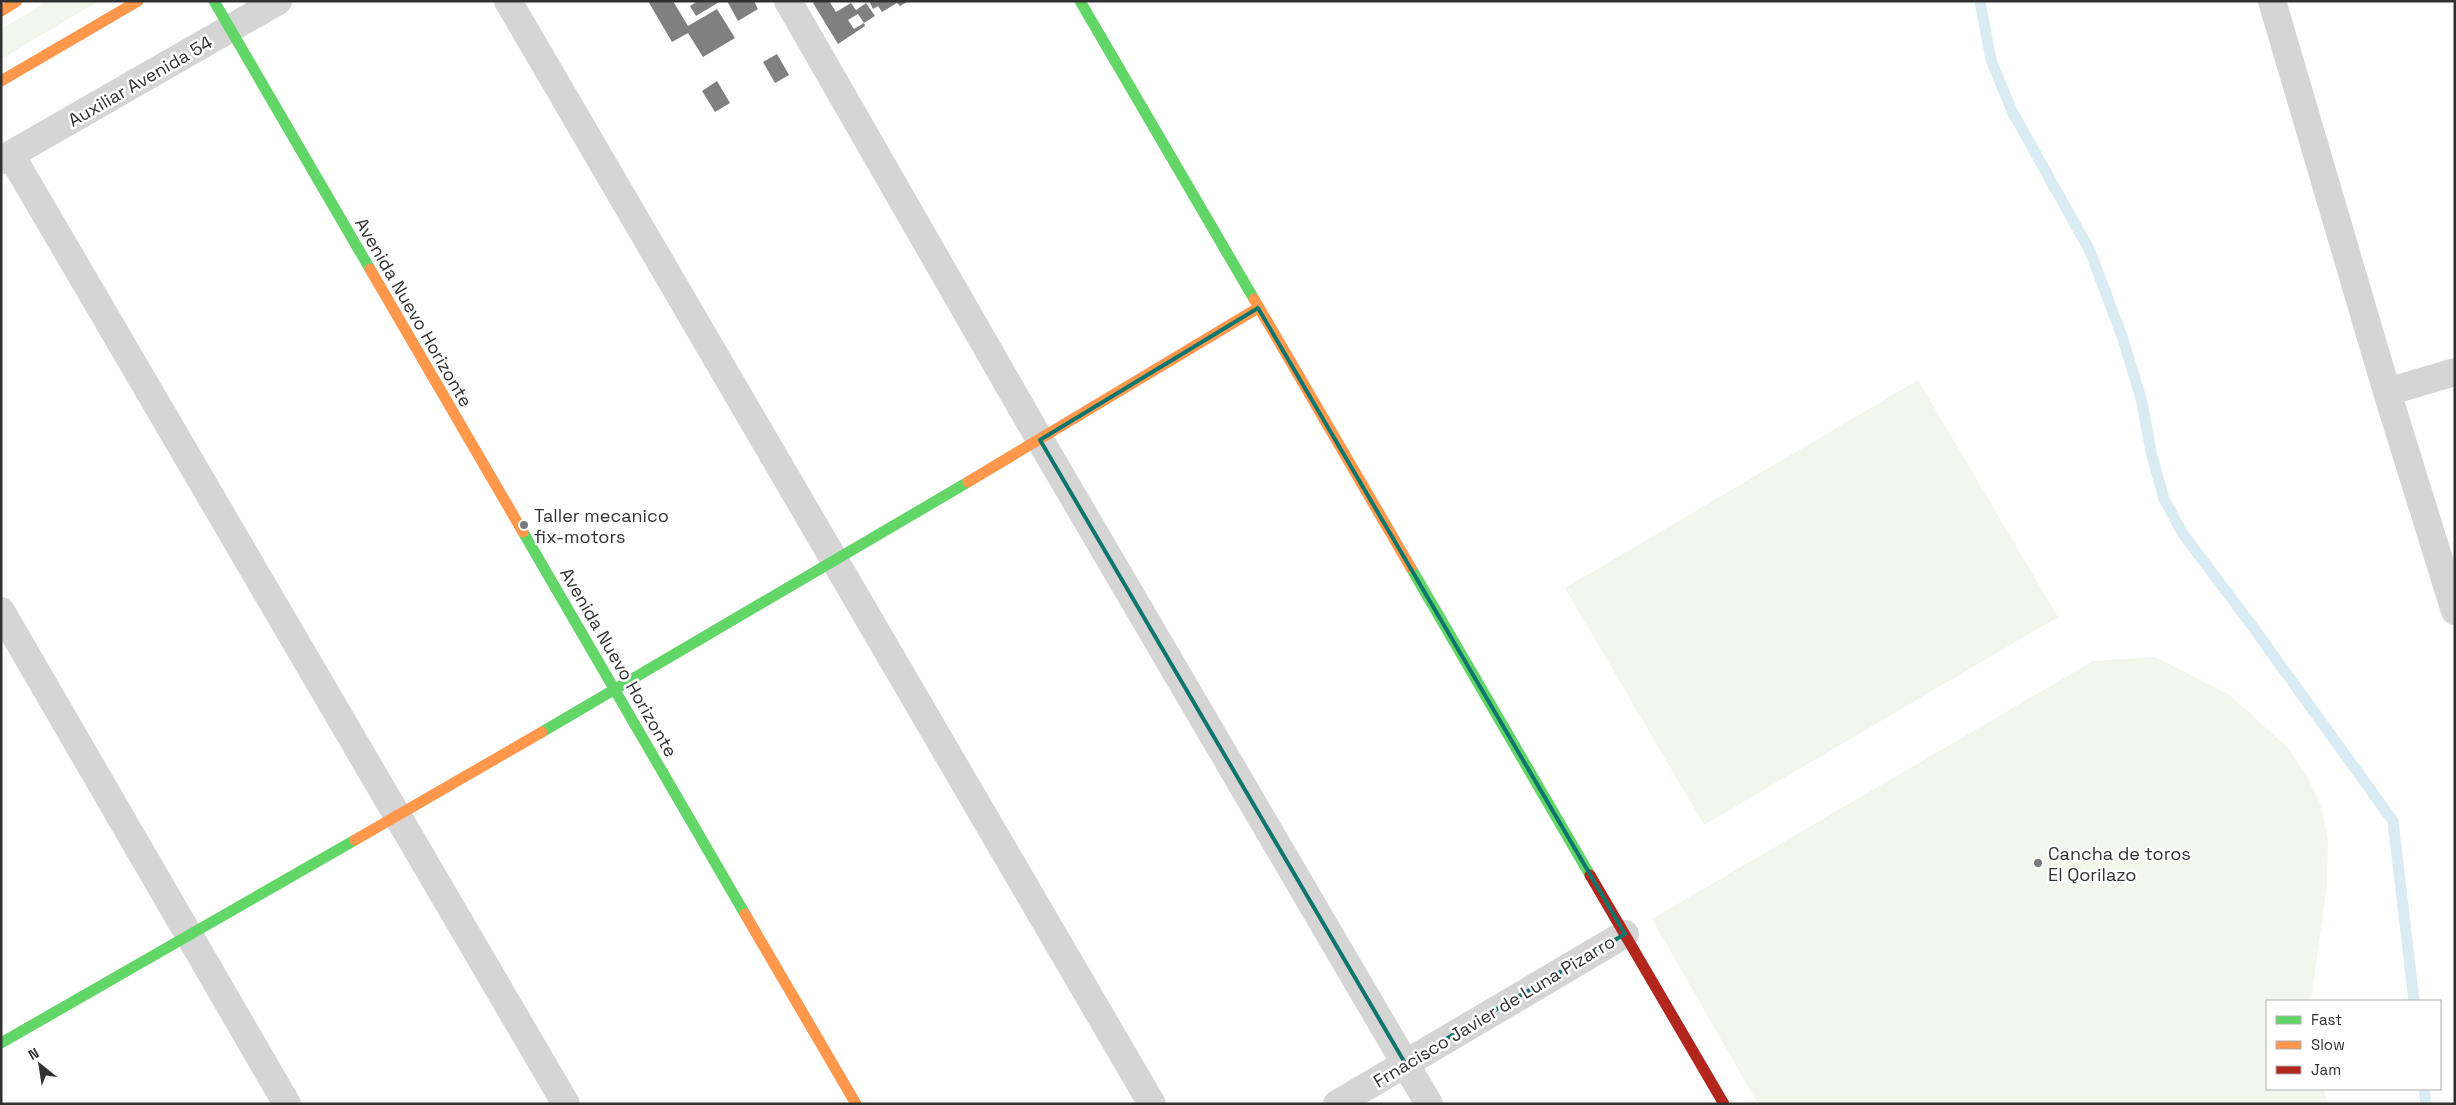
<svg xmlns="http://www.w3.org/2000/svg" width="2456" height="1105" font-family="'Space Grotesk',sans-serif">
<style>
.green{fill:#f2f6ed}
.lines{fill:none;stroke-linecap:round;stroke-linejoin:round}
.stream{stroke:#daebf4;stroke-width:11}
.building{fill:#808080}
.street{stroke:#d5d5d5;stroke-width:28}
.fast{stroke:#63d668;stroke-width:11}
.slow{stroke:#ff974d;stroke-width:11}
.jam{stroke:#b3261e;stroke-width:11}
.marked{fill:none;stroke:#0f766e;stroke-width:4;stroke-linejoin:round}
.poi-dot{fill:#797979;stroke:#fff;stroke-width:2}
.labels{text-anchor:middle;dominant-baseline:central;stroke-width:5;stroke-linejoin:round;paint-order:stroke}
.street-label{font-size:18px;fill:#313131;stroke:#fff}
.poi-label{font-size:18px;fill:#313131;stroke:#fff;text-anchor:start}
</style>
<rect width="100%" height="100%" fill="#fff"/>
<!-- green -->
<path class="green" d="M48 1H99L1 59V29Z
M1918 380 2058 617 1704 825 1565 588Z
M2155 657 2230 695 2289 749 2307 777 2321 805 2328 841 2327 884 2311 1001H2267V1089H2323L2328 1104H1758L1652 919 2093 661Z"/>
<g class="lines">
<!-- stream -->
<path class="stream" d="M1980 1 1991 60 2012 111 2090 251 2123 339 2142 402 2151 452 2164 499 2183 534 2250 623 2393 821 2414 1001
M2424 1089 2426 1104"/>
</g>
<!-- building -->
<path class="building" d="M648 1H673L688 26 717 9 735 38 703 57 688 33 672 42Z
M698 1H721L696 16 690 6Z
M727 1H754L758 9 738 21Z
M815 1H829L836 12 851 3 856 10 866 3 875 16 864 23 858 14 848 20 854 29 864 23 865 26 838 44 813 3Z
M869 1H909L900 6 897 3 882 12 878 6 873 9Z
M777 54 789 75 775 83 763 62Z
M717 81 730 103 715 112 702 91Z"/>
<g class="lines">
<!-- street -->
<path class="street" d="M508 1 1152 1104
M788 1 1040 440 1429 1104
M2272 1 2387 392 2455 611
M11 155 566 1104
M1 160 278 1
M2387 392 2455 372
M1 611 287 1104
M1337 1104 1625 934"/>
<!-- fast -->
<path class="fast" d="M214 1 370 269
M1080 1 1254 299
M523 532 745 914
M1411 568 1590 875
M542 732 968 482
M1 1043 355 840"/>
<!-- slow -->
<path class="slow" d="M1 11 17 1
M1 81 138 1
M370 269 523 532
M1254 299 1411 568
M968 482 1258 308
M355 840 542 732
M745 914 856 1104"/>
<!-- jam -->
<path class="jam" d="M1590 875 1724 1104"/>
</g>
<!-- marked area -->
<path class="marked" d="M1258 308 1625 934 1405 1063 1040 440Z"/>
<!-- markers -->
<g class="poi-dot">
<circle cx="524" cy="525" r="5"/>
<circle cx="2038" cy="863" r="5"/>
</g>
<g class="labels">
<!-- street labels -->
<g class="street-label">
<text transform="translate(140 81) rotate(-30)">Auxiliar Avenida 54</text>
<text transform="translate(414 312) rotate(60)">Avenida Nuevo Horizonte</text>
<text transform="translate(619 662) rotate(60)">Avenida Nuevo Horizonte</text>
<text transform="translate(1494 1011) rotate(-31)">Frnacisco Javier de Luna Pizarro</text>
</g>
<!-- poi labels -->
<g class="poi-label">
<text x="534" y="515">Taller mecanico<tspan x="534" dy="21">fix-motors</tspan></text>
<text x="2048" y="853">Cancha de toros<tspan x="2048" dy="21">El Qorilazo</tspan></text>
</g>
</g>
<!-- border -->
<rect width="2456" height="1105" fill="none" stroke="#313131" stroke-width="5"/>
<!-- legend -->
<rect x="2266" y="1000" width="175" height="90" fill="#ffffff" stroke="#adadad"/>
<rect x="2276" y="1016" width="25" height="8" fill="#63d668" stroke="#adadad"/>
<text x="2311" y="1025" font-size="15" fill="#313131">Fast</text>
<rect x="2276" y="1041" width="25" height="8" fill="#ff974d" stroke="#adadad"/>
<text x="2311" y="1050" font-size="15" fill="#313131">Slow</text>
<rect x="2276" y="1066" width="25" height="8" fill="#b3261e" stroke="#adadad"/>
<text x="2311" y="1075" font-size="15" fill="#313131">Jam</text>
<!-- north arrow -->
<g transform="translate(40 1065) rotate(330)" stroke="#ffffff" stroke-width="4" paint-order="stroke">
<path d="M0-4L9 19L0 12L-9 19Z" fill="#313131"/>
<text y="-8" font-size="14" font-weight="bold" text-anchor="middle" fill="#313131">N</text>
</g>
</svg>
